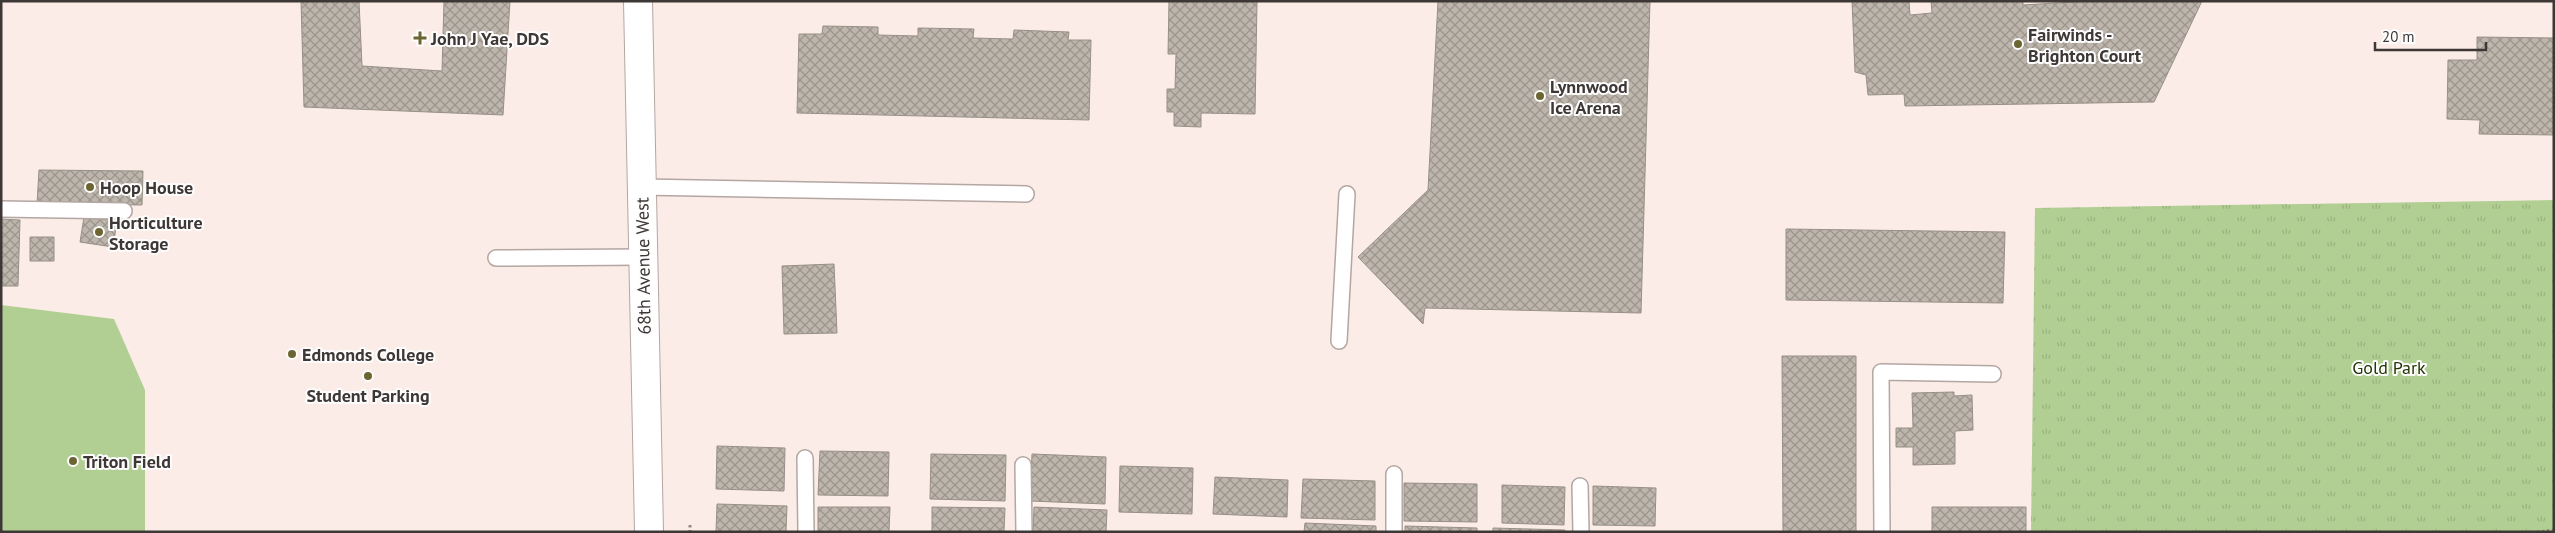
<svg xmlns="http://www.w3.org/2000/svg" width="2555" height="533" font-family="'PT Sans',sans-serif">
<style>
.green{fill:#b2cf93}
.park{fill:url(#park-tufts)}
.building{fill:url(#building-cross-hatch);stroke:#989086}
.lines{fill:none;stroke-linecap:round;stroke-linejoin:round}
.service-casing{stroke:#b4a6a2;stroke-width:18}
.tertiary-casing{stroke:#b4a6a2;stroke-width:30}
.path{stroke:#938986;stroke-width:3;stroke-dasharray:2.5 2.5;stroke-linecap:butt}
.service{stroke:#fff;stroke-width:15}
.tertiary{stroke:#fff;stroke-width:28}
.poi-dot{fill:#6c6531;stroke:#fdfdfd;stroke-width:2}
.labels{text-anchor:middle;dominant-baseline:central;stroke-width:4;stroke-linejoin:round;paint-order:stroke}
.poi-label{font-size:18px;font-weight:bold;fill:#3d3735;stroke:#fdfdfd;text-anchor:start}
.street-label{font-size:18px;fill:#3d3735;stroke:#fdfdfd}
.park-label{font-size:18px;fill:#233603;stroke:#fdfdfd}
</style>
<defs>
<pattern id="park-tufts" width="24" height="20" patternUnits="userSpaceOnUse" patternTransform="scale(1.25)"><rect width="24" height="20" fill="#b2cf93"/><path d="M3 7l-1-3M5 7V3M7 7l1-3M15 17l-1-3M17 17v-4M19 17l1-3" fill="none" stroke="#9ab27f"/></pattern>
<pattern id="building-cross-hatch" width="8" height="8" patternUnits="userSpaceOnUse" patternTransform="scale(1.25)"><rect width="8" height="8" fill="#beb6ac"/><path d="M0 0l8 8M0 8l8-8" fill="none" stroke="#9c958d"/></pattern>
</defs>
<rect width="100%" height="100%" fill="#fbece7"/>
<!-- green -->
<path class="green" d="M1 305 114 319 145 390V532H1Z"/>
<!-- park -->
<path class="park" d="M2554 200V532H2031L2035 208Z"/>
<!-- building -->
<path class="building" d="M301 1H359L362 66 442 71 444 1H510L503 115 304 107Z
M1169 1H1257L1255 114 1201 113V127L1174 126V112H1167V89H1175L1176 54H1168Z
M1438 1H1650L1641 313 1425 308 1423 324 1358 257 1428 190Z
M1852 1H1909L1910 15 1932 13 1931 1H2023V5L2089 1H2202L2154 102 1905 106 1904 94 1868 95 1866 75 1855 72Z
M823 26 878 27V35L918 36V28L974 29 973 38 1013 39 1014 30 1069 32 1068 40H1091L1089 120 797 113 799 34H822Z
M2477 37 2554 38V135L2479 134 2480 120 2447 119 2448 60H2477Z
M39 170 143 171 142 205 37 204Z
M84 217 117 221 113 247 80 242Z
M1 219 20 220 18 286H1Z
M1786 229 2005 232 2003 303 1786 300Z
M30 237H54V261H30Z
M834 264 837 333 784 334 782 266Z
M1782 356H1856V532H1783Z
M1954 392V396L1972 395 1973 430 1955 431V464L1913 465V447H1896V428H1913L1912 393Z
M717 446 785 448 784 491 716 489Z
M820 451 889 452 888 496 818 495Z
M931 454 1006 455 1005 501 930 499Z
M1032 454 1106 457 1105 504 1030 501Z
M1120 466 1193 468 1192 514 1119 512Z
M1215 477 1288 480 1287 517 1213 514Z
M1303 479 1375 481V520L1301 518Z
M1404 483 1477 484V522L1404 521Z
M1502 485 1565 487 1564 525 1502 523Z
M1593 486 1656 488 1655 526 1593 525Z
M717 504 787 506 786 532H716Z
M818 507H890L889 532H818Z
M932 507 1005 508 1004 532H932Z
M1034 507 1107 510 1106 532H1033Z
M1932 507H2026V532H1932Z
M1305 523 1376 526V532H1304Z
M1405 526 1477 528V532H1405Z
M1493 528 1565 530V532H1493Z"/>
<g class="lines">
<defs>
<path id="service" d="M642 187 1026 194
M1 209 124 211
M496 258 643 257
M1339 341 1347 194
M805 458 806 532
M1023 465 1024 532
M1394 474V532
M1580 486 1581 532
M1882 532 1881 372 1993 374"/>
<path id="tertiary" d="M638 1 649 532"/>
</defs>
<!-- service casing -->
<use href="#service" class="service-casing"/>
<!-- tertiary casing -->
<use href="#tertiary" class="tertiary-casing"/>
<!-- path -->
<path class="path" d="M690 525V532
M2537 532 2554 530"/>
<!-- service -->
<use href="#service" class="service"/>
<!-- tertiary -->
<use href="#tertiary" class="tertiary"/>
</g>
<!-- markers -->
<g class="poi-dot">
<path d="M417.5 30.5h5v5h5v5h-5v5h-5v-5h-5v-5h5z"/>
<circle cx="2018" cy="44" r="5"/>
<circle cx="1540" cy="96" r="5"/>
<circle cx="90" cy="187" r="5"/>
<circle cx="99" cy="232" r="5"/>
<circle cx="292" cy="354" r="5"/>
<circle cx="368" cy="376" r="5"/>
<circle cx="73" cy="461" r="5"/>
</g>
<g class="labels">
<!-- poi labels -->
<g class="poi-label">
<text x="2028" y="34">Fairwinds -<tspan x="2028" dy="21">Brighton Court</tspan></text>
<text x="431" y="38">John J Yae, DDS</text>
<text x="1550" y="86">Lynnwood<tspan x="1550" dy="21">Ice Arena</tspan></text>
<text x="100" y="187">Hoop House</text>
<text x="109" y="222">Horticulture<tspan x="109" dy="21">Storage</tspan></text>
<text x="302" y="354">Edmonds College</text>
<text x="368" y="395" text-anchor="middle">Student Parking</text>
<text x="83" y="461">Triton Field</text>
</g>
<!-- street labels -->
<g class="street-label">
<text transform="translate(643 266) rotate(-91)">68th Avenue West</text>
</g>
<!-- park labels -->
<g class="park-label">
<text x="2389" y="367">Gold Park</text>
</g>
</g>
<!-- border -->
<rect width="2555" height="533" fill="none" stroke="#3d3735" stroke-width="5"/>
<!-- scale -->
<path d="M2375 42v8h111v-8" fill="none" stroke="#3d3735" stroke-width="2.5"/>
<text x="2382" y="42" font-size="15" fill="#3d3735" stroke="#fdfdfd" stroke-width="4" paint-order="stroke">20 m</text>
</svg>
